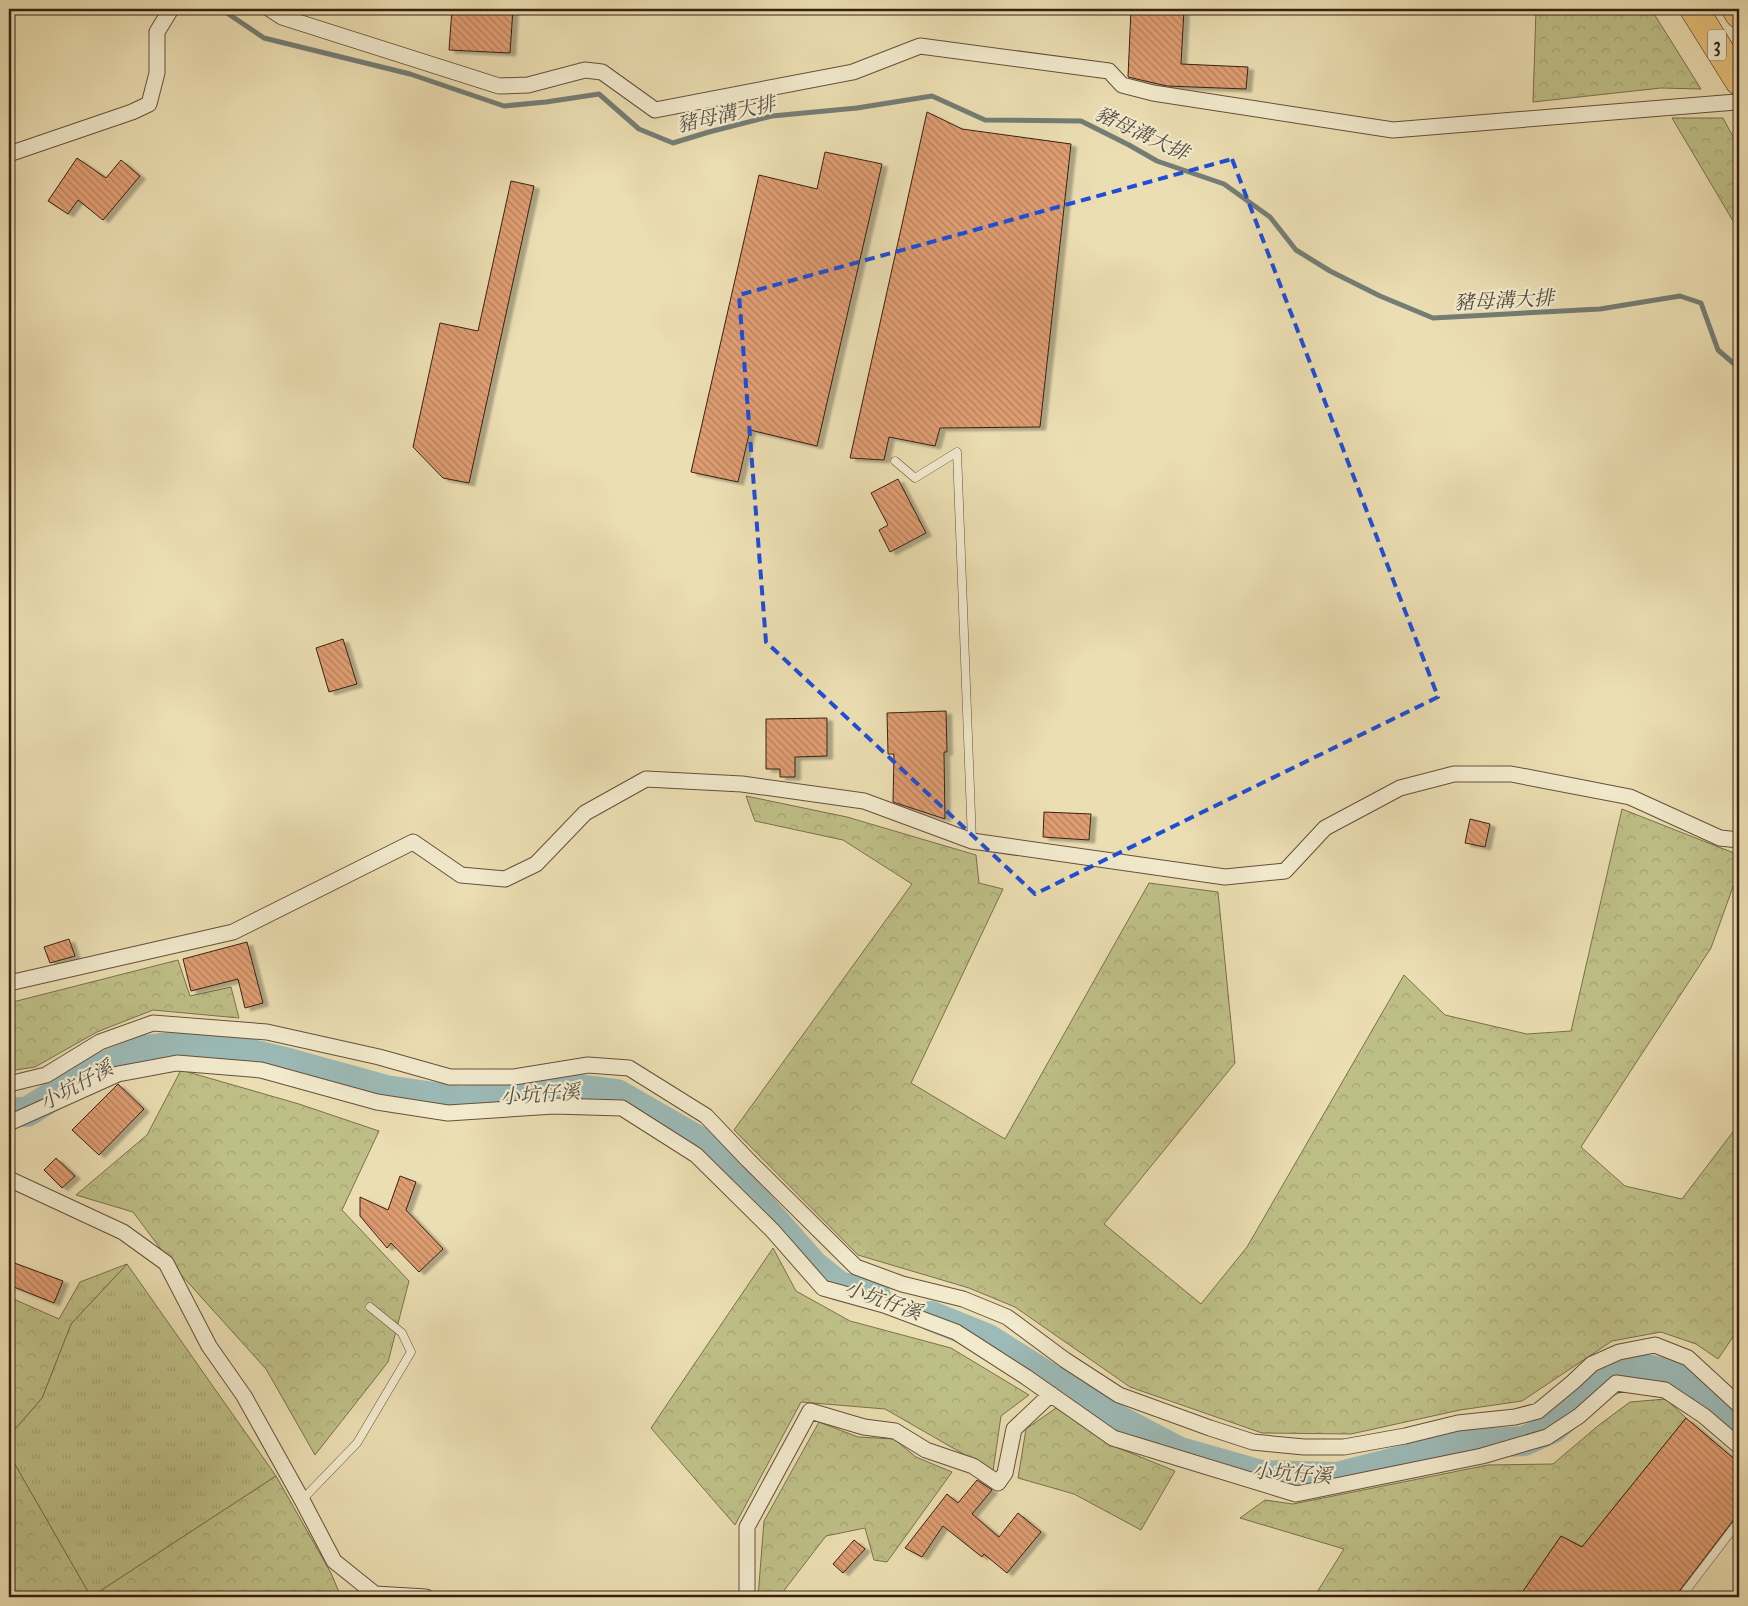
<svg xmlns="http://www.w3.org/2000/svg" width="1748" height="1606" font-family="'IM FELL Great Primer','Noto Serif TC',serif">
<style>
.grass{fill:url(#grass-tufts);stroke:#7b704c}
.forest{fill:url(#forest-crowns);stroke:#7b704c}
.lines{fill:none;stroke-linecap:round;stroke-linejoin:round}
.stream{stroke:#747d75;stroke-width:5}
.river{stroke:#9cbab7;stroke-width:30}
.building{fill:url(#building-back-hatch);stroke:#382112;filter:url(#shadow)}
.service-casing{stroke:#65503a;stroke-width:9}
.minor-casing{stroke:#65503a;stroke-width:17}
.motorway-casing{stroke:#382112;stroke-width:29}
.service{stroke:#f2eacd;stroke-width:8}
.minor{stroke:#f2eacd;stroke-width:15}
.motorway{stroke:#e6bf79;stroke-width:28}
.marked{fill:none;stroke:#1d4ed8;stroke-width:4;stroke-dasharray:10 6;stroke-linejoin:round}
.labels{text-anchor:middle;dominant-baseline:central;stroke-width:4.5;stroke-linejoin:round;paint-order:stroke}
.shield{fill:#f2eacd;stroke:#705d4a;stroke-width:1}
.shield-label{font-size:18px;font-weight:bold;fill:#382112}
.water-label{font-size:20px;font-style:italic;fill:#564f44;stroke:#f2eacd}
</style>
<defs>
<pattern id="grass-tufts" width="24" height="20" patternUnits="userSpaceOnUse" patternTransform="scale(1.25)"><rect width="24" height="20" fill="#bebf87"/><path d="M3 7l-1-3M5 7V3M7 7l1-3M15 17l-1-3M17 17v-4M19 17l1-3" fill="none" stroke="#a4a474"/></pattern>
<pattern id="forest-crowns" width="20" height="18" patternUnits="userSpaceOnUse" patternTransform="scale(1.25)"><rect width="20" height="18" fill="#bebf87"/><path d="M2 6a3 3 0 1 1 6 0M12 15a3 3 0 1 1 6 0" fill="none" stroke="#a4a474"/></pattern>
<pattern id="building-back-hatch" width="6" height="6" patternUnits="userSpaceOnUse" patternTransform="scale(1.25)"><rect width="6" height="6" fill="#df9d72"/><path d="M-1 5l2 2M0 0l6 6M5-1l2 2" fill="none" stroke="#b6805c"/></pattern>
<filter id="shadow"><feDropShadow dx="5.5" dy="3" stdDeviation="1" flood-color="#0004"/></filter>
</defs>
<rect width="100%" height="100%" fill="#ebdeb2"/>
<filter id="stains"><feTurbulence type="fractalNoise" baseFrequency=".004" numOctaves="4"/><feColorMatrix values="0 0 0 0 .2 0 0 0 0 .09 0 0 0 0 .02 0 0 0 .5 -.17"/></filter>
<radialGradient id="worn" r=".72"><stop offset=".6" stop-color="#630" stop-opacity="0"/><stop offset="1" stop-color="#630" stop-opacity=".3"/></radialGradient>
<!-- grass -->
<path class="grass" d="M127 1264 276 1476 91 1597 9 1454V1436L42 1398 71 1324Z"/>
<!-- forest -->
<path class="forest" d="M1536 9H1651L1701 89 1661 88 1533 102Z
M1672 118H1723L1739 148V231Z
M746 796 847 817 976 855 979 883 1003 889 911 1083 1005 1139 1149 883 1218 892 1235 1063 1104 1224 1201 1304 1247 1247 1404 975 1445 1015 1527 1034 1571 1031 1622 809 1739 855V870L1711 948 1581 1147 1625 1186 1682 1199 1739 1124V1328L1718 1359 1696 1344 1661 1332 1612 1341 1522 1401 1460 1410 1351 1434 1262 1433 1130 1387 1015 1307 969 1288 858 1255 734 1130 912 884 843 840 755 821Z
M178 960 190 996 231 987 239 1018 153 1010 97 1032 35 1067 9 1071V1003Z
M181 1070 299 1104 379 1131 342 1210 409 1281 388 1362 315 1455 266 1369 175 1268 133 1212 76 1195 147 1135Z
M773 1248 796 1291 850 1321 951 1348 1029 1395 1001 1416 993 1471 885 1409 801 1402 735 1525 651 1428Z
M127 1264 71 1324 42 1398 9 1436V1297L59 1319 80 1282Z
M1666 1399 1686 1418 1582 1547 1561 1536 1519 1597H1314L1344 1549 1240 1518 1265 1500 1293 1504 1488 1465 1553 1464 1599 1425 1630 1402Z
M1056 1408 1116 1447 1175 1471 1141 1530 1074 1494 1018 1478 1026 1429Z
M819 1422 858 1437 894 1439 916 1457 952 1472 887 1562 874 1560 865 1528 826 1536 779 1597H758L764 1521Z
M9 1454 91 1597H9Z
M276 1476 331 1573 341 1597H91Z"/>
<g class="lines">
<!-- stream -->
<path class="stream" d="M221 9 264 38 410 74 504 106 546 102 599 94 639 129 673 143 709 132 772 116 857 108 932 96 985 120 1081 121 1129 145 1157 161 1224 184 1270 217 1296 250 1330 271 1380 296 1433 318 1600 309 1680 296 1701 303 1718 350 1739 368"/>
<!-- river -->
<path class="river" d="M9 1112H27L94 1070 146 1050 205 1043 281 1061 386 1090 462 1101 572 1088 617 1094 697 1140 752 1196 813 1265 839 1286 876 1296
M931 1316 988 1339 1107 1414 1180 1452 1261 1475 1337 1477 1462 1445 1524 1441 1553 1428 1602 1385 1641 1368 1673 1375 1739 1428"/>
</g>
<!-- building -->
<path class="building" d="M452 9H513L510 53 449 50Z
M1131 9H1184L1181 64 1248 67 1246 89 1167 86 1128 77Z
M927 112 962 129 1071 144 1040 427 940 428 935 446 889 437 884 460 850 458Z
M825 152 882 164 817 446 750 430 738 482 691 472 759 175 817 189Z
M77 158 106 178 121 160 140 176 103 220 78 200 68 214 48 201Z
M511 181 534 186 469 483 443 478 413 447 440 323 478 331Z
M898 479 926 533 890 552 879 530 888 525 871 493Z
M343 639 357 684 329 692 316 648Z
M946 711 947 752H944L945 819 893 802 894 754H888L887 713Z
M827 718V756L795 757V777H780V769H766V719Z
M1044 812 1091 814 1089 840 1043 837Z
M1470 819 1490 824 1485 847 1465 843Z
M69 939 75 956 50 963 44 947Z
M247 942 263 1003 245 1008 238 979 191 991 183 959Z
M118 1084 144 1109 99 1155 72 1130Z
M56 1158 75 1176 62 1188 44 1170Z
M400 1176 416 1182 406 1210 443 1249 419 1272 391 1243 387 1248 360 1216V1197L388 1210Z
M9 1261 63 1281 54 1303 9 1285Z
M1686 1418 1739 1463V1515L1735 1518 1677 1594 1675 1597H1519L1561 1536 1582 1547Z
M977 1480 992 1490 972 1514 999 1537 1018 1513 1041 1532 1007 1573 984 1554 982 1557 943 1526 922 1557 905 1548 947 1494 958 1503Z
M854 1540 865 1549 843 1573 833 1564Z"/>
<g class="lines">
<defs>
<path id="service" d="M895 461 915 478 957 452 972 841
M302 1500 357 1443 411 1352 402 1333 370 1307
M1681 1597 1739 1521"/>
<path id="minor" d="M270 9 282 17 499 86 528 85 585 70 602 72 655 110 853 72 920 46 1109 71 1122 85 1153 93 1393 130 1736 102
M9 154 132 112 149 104 157 73V32L171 9
M9 983 233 932 413 842 461 875 505 879 536 864 585 813 646 779 742 784 864 801 972 841 1225 877 1285 871 1325 828 1400 788 1454 774H1511L1630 797 1720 838 1739 840
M9 1084 46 1075 100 1042 153 1023 267 1032 379 1057 450 1077H514L588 1065 629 1068 706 1116 748 1160 856 1267 902 1284 963 1299 1007 1317 1065 1360 1119 1395 1210 1428 1253 1442 1304 1447H1344L1405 1436 1458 1423 1515 1417 1538 1411 1573 1382 1592 1364 1619 1352 1655 1345 1688 1358 1739 1405
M9 1123 118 1074 177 1063 261 1070 377 1102 448 1113 554 1106 622 1108 696 1155 772 1230 823 1288 884 1305 956 1332 1026 1377 1113 1438 1296 1494 1482 1456 1547 1437 1579 1416 1616 1383 1665 1390 1704 1416 1739 1446
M9 1179 123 1232 166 1263 209 1346 244 1396 302 1500 334 1561 375 1594 426 1597
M747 1597V1527L810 1411 864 1427 895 1431 926 1450 973 1466 998 1483 1005 1473 1014 1429 1051 1394"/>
<path id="motorway" d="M1694 9 1739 81
M1736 9 1739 14"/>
</defs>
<!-- service casing -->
<use href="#service" class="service-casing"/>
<!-- minor casing -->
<use href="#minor" class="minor-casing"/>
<!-- motorway casing -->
<use href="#motorway" class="motorway-casing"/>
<!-- service -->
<use href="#service" class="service"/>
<!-- minor -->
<use href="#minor" class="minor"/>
<!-- motorway -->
<use href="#motorway" class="motorway"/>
</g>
<!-- marked area -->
<path class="marked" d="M1232 159 1438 697 1035 894 766 642 739 295Z"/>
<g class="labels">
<!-- shield labels -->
<rect class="shield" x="1708" y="29.5" width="18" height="31" rx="4"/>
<g class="shield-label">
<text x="1717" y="45">3</text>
</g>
<!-- water labels -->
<g class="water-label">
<text transform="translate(726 114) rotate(-13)">豬母溝大排</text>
<text transform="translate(1142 133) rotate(25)">豬母溝大排</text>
<text transform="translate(1504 300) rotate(-3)">豬母溝大排</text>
<text transform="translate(76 1085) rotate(-29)">小坑仔溪</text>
<text transform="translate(540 1094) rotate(-4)">小坑仔溪</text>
<text transform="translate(883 1300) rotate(19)">小坑仔溪</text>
<text transform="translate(1292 1473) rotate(4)">小坑仔溪</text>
</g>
</g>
<!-- margin -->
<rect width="1748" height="1606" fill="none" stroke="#ebdeb2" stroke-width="30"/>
<rect x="10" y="10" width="1728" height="1586" fill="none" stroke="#382112" stroke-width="2.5"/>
<rect x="15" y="15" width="1718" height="1576" fill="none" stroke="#382112"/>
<rect width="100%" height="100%" filter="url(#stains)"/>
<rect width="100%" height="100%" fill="url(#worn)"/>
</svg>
